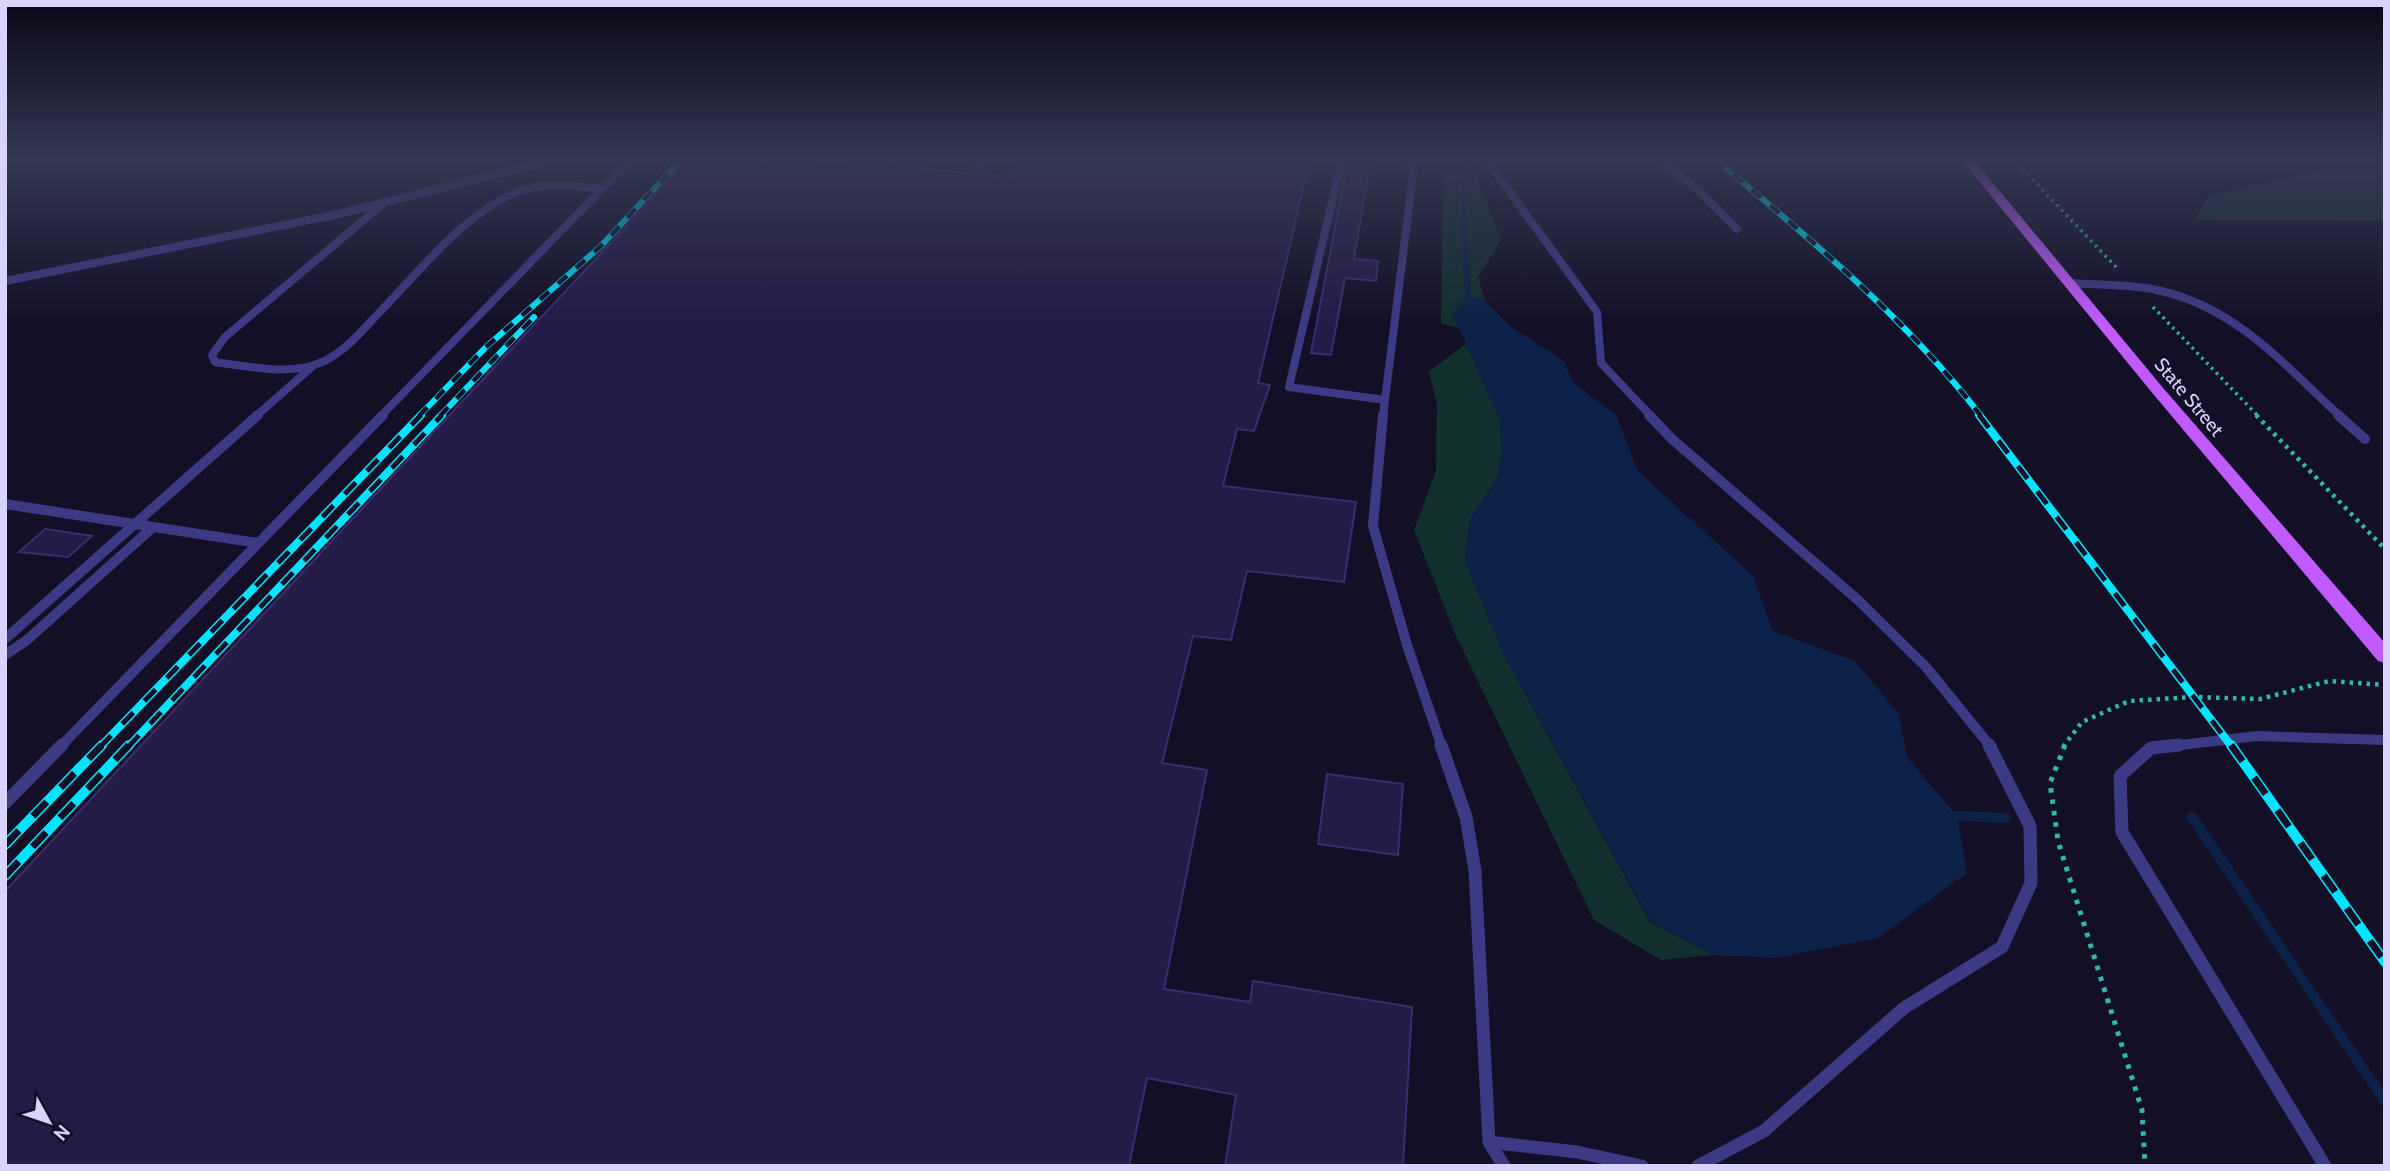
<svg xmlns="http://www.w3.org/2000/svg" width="2390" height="1171" font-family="Cabin,sans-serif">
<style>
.green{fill:#12302f}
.water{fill:#0c2248}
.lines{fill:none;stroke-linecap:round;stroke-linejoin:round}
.stream-far1{stroke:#0c2248;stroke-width:6}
.stream{stroke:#0c2248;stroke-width:10}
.building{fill:#241b47;stroke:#3b2d73;stroke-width:2}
.path-far2{stroke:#2fb8b0;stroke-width:3.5;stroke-dasharray:2.5 4.5;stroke-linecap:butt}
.path-far1{stroke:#2fb8b0;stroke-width:4.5;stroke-dasharray:3.5 5;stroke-linecap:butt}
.path{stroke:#2fb8b0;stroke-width:5;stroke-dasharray:4.5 7;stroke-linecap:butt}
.lane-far2{stroke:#3d3a85;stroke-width:8}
.lane-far1{stroke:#3d3a85;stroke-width:10}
.lane{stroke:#3d3a85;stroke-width:13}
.primary{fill:#c25bff;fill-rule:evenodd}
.rail-far2-casing{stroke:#00e5ff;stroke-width:6}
.rail-far1-casing{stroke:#00e5ff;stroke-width:8}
.rail-casing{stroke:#00e5ff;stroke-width:10}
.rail-far2{stroke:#130f26;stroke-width:4.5;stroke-dasharray:12;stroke-linecap:butt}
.rail-far1{stroke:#130f26;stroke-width:5;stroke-dasharray:16;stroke-linecap:butt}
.rail{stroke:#130f26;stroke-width:7;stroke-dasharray:20;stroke-linecap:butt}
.labels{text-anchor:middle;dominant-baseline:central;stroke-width:5;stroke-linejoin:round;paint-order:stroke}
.street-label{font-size:19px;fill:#d9d4ff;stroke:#130f26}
</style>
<rect width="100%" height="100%" fill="#130f26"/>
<!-- green -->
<path class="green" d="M2336 167 2385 168V221L2194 220 2209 196Z
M1443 174 1476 175 1501 240 1478 277 1485 300 1468 297 1452 313 1459 328 1441 324Z
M1466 344 1500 419 1502 453 1497 479 1470 520 1465 560 1503 653 1650 922 1713 955 1661 960 1594 920 1455 634 1414 530 1436 471 1437 404 1429 371Z"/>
<!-- water -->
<path class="water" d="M1468 297 1485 300 1510 326 1564 361 1573 382 1616 415 1638 471 1753 576 1773 631 1855 661 1899 714 1907 757 1957 816 1967 873 1878 938 1775 958 1713 955 1651 922 1503 653 1465 560 1470 520 1497 479 1502 453 1500 419 1452 313Z"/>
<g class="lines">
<!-- stream-far1 -->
<path class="stream-far1" d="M1466 165 1464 213 1468 297"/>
<!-- stream -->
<path class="stream" d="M1957 816 2005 818
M2192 817 2385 1101"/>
</g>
<!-- building -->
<path class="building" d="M689 159H806L887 166 891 159H930L924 169 1012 177 1021 159H1310L1258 383 1270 385 1254 431 1237 429 1223 486 1356 502 1344 582 1247 571 1231 640 1193 636 1162 763 1207 770 1164 989 1250 1002 1253 981 1412 1007 1403 1166H1225L1236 1095 1147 1078 1129 1166H5V891Z
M1348 159H1371L1354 259 1378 261 1376 281 1345 278 1331 355 1311 353Z
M45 529 92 536 68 557 19 552Z
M1327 774 1403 784 1398 855 1318 844Z"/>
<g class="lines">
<!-- path-far2 -->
<path class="path-far2" d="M2013 159 2117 268
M2153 307 2258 416"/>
<!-- path-far1 -->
<path class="path-far1" d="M2256 415 2385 549
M2063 747 2082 722 2129 701 2195 697 2260 699 2329 681 2385 685"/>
<!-- path -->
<path class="path" d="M2065 745 2050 783 2058 841 2142 1110 2145 1166"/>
<!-- lane-far2 -->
<path class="lane-far2" d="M1342 159 1289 387 1385 400
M1483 159 1491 166 1597 312 1601 363 1651 416
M1660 159 1697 189 1737 229
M977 167 982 159
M385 202 225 337 212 355 215 362C246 366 280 374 311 366 336 360 357 337 374 318 415 277 467 208 523 190 548 182 577 187 603 188
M5 281 334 215 556 159
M2069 283C2099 285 2132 284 2161 291 2238 309 2284 365 2340 416
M256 416 313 366
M381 416 631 159
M1383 416 1413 174 1409 159"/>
<!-- lane-far1 -->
<path class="lane-far1" d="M1383 415 1373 526 1407 645 1442 747
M1649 415 1672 439 1858 600 1926 667 1991 747
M2338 415 2365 439
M5 504 258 543
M5 639 258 415
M5 655 27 640 152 528
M60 747 383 415
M2164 747 2257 736 2385 740"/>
<!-- lane -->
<path class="lane" d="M1441 745 1466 817 1475 871 1489 1142 1504 1166
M2179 745 2151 748 2120 776 2122 832 2325 1166
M5 803 62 745
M1489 1142 1577 1152 1642 1166
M1698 1166 1764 1131 1904 1008 2002 947 2031 883 2030 826 1989 745"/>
<!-- primary -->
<path class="primary" d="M1961 159H1973L2164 389 2385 643V663L2378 661 2154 395Z"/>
<defs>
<path id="rail-far2" d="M1715 159C1809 238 1906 318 1981 416
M419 416 486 347 600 247 682 159
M440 416 534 317"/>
<path id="rail-far1" d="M1979 415 2232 747
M100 747 421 415
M128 747 442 415"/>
<path id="rail" d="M2231 745 2385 962
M5 845 102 745
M5 876 129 745"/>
</defs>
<!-- rail-far2 casing -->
<use href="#rail-far2" class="rail-far2-casing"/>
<!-- rail-far1 casing -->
<use href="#rail-far1" class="rail-far1-casing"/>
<!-- rail casing -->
<use href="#rail" class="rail-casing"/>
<!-- rail-far2 -->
<use href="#rail-far2" class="rail-far2"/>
<!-- rail-far1 -->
<use href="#rail-far1" class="rail-far1"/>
<!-- rail -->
<use href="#rail" class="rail"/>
</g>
<!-- sky -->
<linearGradient id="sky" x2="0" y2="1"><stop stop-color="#0a0815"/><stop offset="0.49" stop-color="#333752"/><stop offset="1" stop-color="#333752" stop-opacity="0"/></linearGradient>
<rect width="2390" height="323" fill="url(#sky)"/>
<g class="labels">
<!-- street labels -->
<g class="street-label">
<text transform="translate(2189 397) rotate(50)">State Street</text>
</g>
</g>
<!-- border -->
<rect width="2390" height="1171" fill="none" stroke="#d9d4ff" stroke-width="14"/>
<!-- north arrow -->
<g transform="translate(49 1122) rotate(130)" stroke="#130f26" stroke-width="5" paint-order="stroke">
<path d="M0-5L12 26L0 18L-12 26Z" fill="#d9d4ff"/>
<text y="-10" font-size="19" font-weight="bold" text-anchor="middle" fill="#d9d4ff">N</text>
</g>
</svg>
